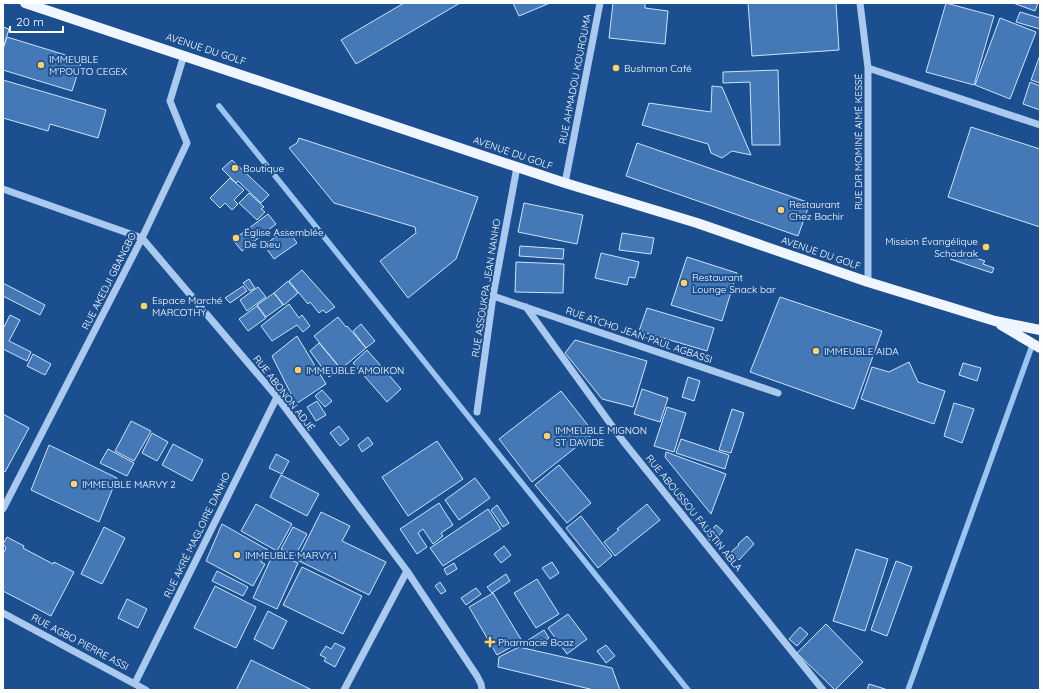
<svg xmlns="http://www.w3.org/2000/svg" width="1043" height="693" font-family="Quicksand,sans-serif">
<style>
.lines{fill:none;stroke-linecap:round;stroke-linejoin:round}
.stream{stroke:#9cc4f0;stroke-width:5.5}
.building{fill:#4478b7;stroke:#cfe3fa}
.minor{stroke:#a9c9ee;stroke-width:7}
.major{stroke:#f0f6ff;stroke-width:10}
.poi-dot{fill:#ffd166;stroke:#1b4f8f;stroke-width:1.5}
.labels{text-anchor:middle;dominant-baseline:central;stroke-width:4;stroke-linejoin:round;paint-order:stroke}
.street-label{font-size:10px;fill:#fff;stroke:#1b4f8f}
.poi-label{font-size:10px;fill:#fff;stroke:#1b4f8f;text-anchor:start}
</style>
<rect width="100%" height="100%" fill="#1b4f8f"/>
<g class="lines">
<!-- stream -->
<path class="stream" d="M219 106 688 690
M908 690 1033 343"/>
</g>
<!-- building -->
<path class="building" d="M404 3H460L356 64 341 40Z
M513 3H550L519 16Z
M613 3H645V8L668 11 665 44 609 38Z
M748 3H836L839 50 752 56Z
M946 3 994 16 974 85 926 72Z
M1013 3H1038L1035 11Z
M1020 12 1040 18V29L1016 22Z
M1000 18 1036 32 1010 99 975 85Z
M3 27 9 29 3 49Z
M7 37 82 60 72 91 3 70V49Z
M1040 55V83L1031 80Z
M778 70 780 145H752L750 82 723 83V72Z
M3 80 106 110 98 138 50 124 48 131 3 118Z
M1030 82 1040 86V110L1023 104Z
M712 86 722 87 751 155 732 151 722 158 711 153 708 144 642 125 649 103 711 112Z
M971 127 1040 149V227L948 197Z
M299 138 478 197 456 259 408 298 380 261 416 233 415 227 334 203 289 148 297 143Z
M637 143 810 203 798 236 626 176Z
M232 160 269 195 261 203 238 181 236 183 222 169Z
M230 178 244 190 234 200 238 204 232 210 225 203 220 208 210 198Z
M249 193 264 207 261 209 265 212 257 220 239 203Z
M524 203 583 215 577 244 518 232Z
M268 214 276 224 242 251 233 240Z
M287 229 297 243 274 259 264 245Z
M622 233 654 238 651 254 619 250Z
M520 246 564 249 563 259 519 256Z
M953 250 985 261 983 264 994 268 992 273 950 259Z
M601 253 639 262 635 278 629 277 627 285 595 278Z
M687 257 737 273 722 321 671 305Z
M516 262 564 264 563 293 515 292Z
M302 270 335 307 326 313 323 310 319 313 310 302 308 304 289 281Z
M249 279 255 288 250 291 243 283Z
M288 281 298 293 284 305 274 293Z
M3 283 45 305 40 315 3 296Z
M243 286 247 291 230 303 225 298Z
M258 287 266 297 247 311 240 300Z
M274 293 283 305 266 317 257 305Z
M780 297 882 331 854 409 750 372Z
M289 304 299 318 302 315 310 326 303 332 297 325 272 341 261 326Z
M257 306 266 318 248 331 239 319Z
M647 308 714 328 707 351 639 331Z
M10 315 20 320 9 341 31 352 27 361 3 349V329Z
M338 317 346 327 347 326 366 348 341 369 314 336Z
M361 324 375 341 366 348 353 331Z
M297 336 326 384 296 404 272 356Z
M575 340 647 361 633 407 602 399 565 353Z
M319 343 340 368 329 377 310 351Z
M367 350 401 389 387 402 353 363Z
M33 354 51 364 45 375 27 366Z
M909 362 918 382 945 391 934 424 861 399 872 367 889 372Z
M963 363 981 368 977 381 959 375Z
M688 377 700 381 694 401 682 397Z
M642 389 668 398 660 422 634 414Z
M322 390 332 401 325 407 315 396Z
M561 391 594 433 532 482 499 439Z
M317 401 326 415 316 421 307 407Z
M954 403 974 409 962 443 944 436Z
M667 407 686 413 674 452 654 446Z
M732 409 744 413 731 453 719 450Z
M3 414 29 428 5 472 3 471Z
M131 421 151 431 134 461 115 451Z
M339 426 349 439 340 446 330 433Z
M152 433 168 442 157 461 142 453Z
M368 437 373 444 362 452 358 445Z
M681 439 729 455 725 469 676 453Z
M437 441 463 479 408 516 382 477Z
M173 444 203 460 192 481 162 465Z
M49 445 117 478 99 522 31 490Z
M108 449 134 463 127 476 100 463Z
M666 452 726 474 711 514 665 457Z
M276 454 289 461 282 474 269 468Z
M559 465 591 503 567 523 535 485Z
M281 475 319 494 307 516 270 497Z
M475 478 490 498 459 520 445 500Z
M439 503 453 525 441 533 443 536 433 544 423 529 418 533 427 547 417 554 400 529Z
M256 504 292 524 277 551 241 531Z
M647 504 660 520 615 556 604 542 619 530 617 529Z
M497 505 509 523 503 527 491 510Z
M488 509 501 529 443 566 430 548Z
M321 512 350 526 342 541 386 562 369 595 297 560Z
M581 516 612 556 598 568 566 528Z
M222 524 268 550 261 562 265 564 253 586 206 561Z
M716 525 723 531 712 543 706 536Z
M104 527 125 538 102 584 81 574Z
M293 527 307 534 295 556 281 549Z
M747 536 754 544 739 560 731 552 739 545 738 544Z
M7 537 24 546 23 548 53 564 54 562 74 572 51 616 3 591V554L6 548 3 544Z
M504 546 511 555 501 563 494 554Z
M856 549 888 559 865 631 833 621Z
M274 552 298 563 277 609 253 598Z
M896 561 912 567 887 636 871 630Z
M552 562 559 573 550 579 542 568Z
M454 563 457 569 447 575 444 569Z
M302 567 362 596 343 634 283 605Z
M217 571 248 587 243 596 212 581Z
M506 574 510 581 492 593 487 587Z
M537 579 559 614 536 628 514 593Z
M440 582 446 591 441 594 435 586Z
M215 586 256 607 236 648 194 628Z
M476 588 481 594 466 605 461 598Z
M493 593 522 641 497 655 469 607Z
M127 599 147 609 138 628 118 618Z
M268 611 287 621 273 649 254 639Z
M568 614 587 639 567 654 548 628Z
M826 624 863 662 835 690 797 653Z
M800 627 808 634 797 646 789 639Z
M544 630 549 638 534 648 522 644Z
M335 643 345 648 335 667 324 661 326 658 320 655 326 646 331 649Z
M606 645 615 656 606 663 597 651Z
M519 647 612 668 620 690H594L498 667 499 657Z
M251 660 312 690H236Z
M869 684 888 690H867Z"/>
<g class="lines">
<!-- minor -->
<path class="minor" d="M860 3 868 68V282
M868 68 1040 125
M565 183 600 3
M3 189 142 238 277 397 407 571 477 676 481 684 482 690
M493 296 778 393
M526 307 623 441 823 690
M477 412 493 296 517 167
M3 509 142 238 187 143 170 101 184 55
M3 613 146 690
M135 683 277 397
M344 690 407 571"/>
<!-- major -->
<path class="major" d="M25 3 565 183 697 223 868 282 995 321 1040 330
M1001 325 1040 348"/>
</g>
<!-- markers -->
<g class="poi-dot">
<circle cx="41" cy="65" r="4"/>
<circle cx="616" cy="68" r="4"/>
<circle cx="235" cy="168" r="4"/>
<circle cx="781" cy="210" r="4"/>
<circle cx="236" cy="238" r="4"/>
<circle cx="986" cy="247" r="4"/>
<circle cx="684" cy="283" r="4"/>
<circle cx="144" cy="306" r="4"/>
<circle cx="816" cy="351" r="4"/>
<circle cx="298" cy="370" r="4"/>
<circle cx="547" cy="436" r="4"/>
<circle cx="74" cy="484" r="4"/>
<circle cx="237" cy="555" r="4"/>
<path d="M488 636h4v4h4v4h-4v4h-4v-4h-4v-4h4z"/>
</g>
<g class="labels">
<!-- street labels -->
<g class="street-label">
<text transform="translate(206 49) rotate(18)">AVENUE DU GOLF</text>
<text transform="translate(575 79) rotate(-79)">RUE AHMADOU KOUROUMA</text>
<text transform="translate(858 142) rotate(-90)">RUE DR MOMINÉ AIMÉ KESSÉ</text>
<text transform="translate(513 153) rotate(19)">AVENUE DU GOLF</text>
<text transform="translate(821 253) rotate(19)">AVENUE DU GOLF</text>
<text transform="translate(109 281) rotate(-63)">RUE AKEDJI GBANGBO</text>
<text transform="translate(486 288) rotate(-81)">RUE ASSOUKPA JEAN NANHO</text>
<text transform="translate(639 335) rotate(19)">RUE ATCHO JEAN-PAUL AGBASSI</text>
<text transform="translate(284 393) rotate(52)">RUE ABONON ADJÉ</text>
<text transform="translate(694 513) rotate(51)">RUE ABOUSSOU FAUSTIN ABLA</text>
<text transform="translate(197 535) rotate(-64)">RUE AKRÉ MAGLOIRE DANHO</text>
<text transform="translate(80 642) rotate(28)">RUE AGBO PIERRE ASSI</text>
</g>
<!-- poi labels -->
<g class="poi-label">
<text x="49" y="59">IMMEUBLE<tspan x="49" dy="12">M'POUTO CEGEX</tspan></text>
<text x="624" y="68">Bushman Café</text>
<text x="243" y="168">Boutique</text>
<text x="789" y="204">Restaurant<tspan x="789" dy="12">Chez Bachir</tspan></text>
<text x="244" y="232">Église Assemblée<tspan x="244" dy="12">De Dieu</tspan></text>
<text x="978" y="241" text-anchor="end">Mission Évangélique<tspan x="978" dy="12">Schadrak</tspan></text>
<text x="692" y="277">Restaurant<tspan x="692" dy="12">Lounge Snack bar</tspan></text>
<text x="152" y="300">Espace Marché<tspan x="152" dy="12">MARCOTHY</tspan></text>
<text x="824" y="351">IMMEUBLE AIDA</text>
<text x="306" y="370">IMMEUBLE AMOIKON</text>
<text x="555" y="430">IMMEUBLE MIGNON<tspan x="555" dy="12">ST DAVIDE</tspan></text>
<text x="82" y="484">IMMEUBLE MARVY 2</text>
<text x="245" y="555">IMMEUBLE MARVY 1</text>
<text x="498" y="642">Pharmacie Boaz</text>
</g>
</g>
<!-- border -->
<rect width="1043" height="693" fill="none" stroke="#ffffff" stroke-width="8"/>
<!-- scale -->
<path d="M10 26v6h53v-6" fill="none" stroke="#ffffff" stroke-width="2"/>
<text x="16" y="26" font-size="12" fill="#ffffff" stroke="#1b4f8f" stroke-width="3" paint-order="stroke">20 m</text>
</svg>
